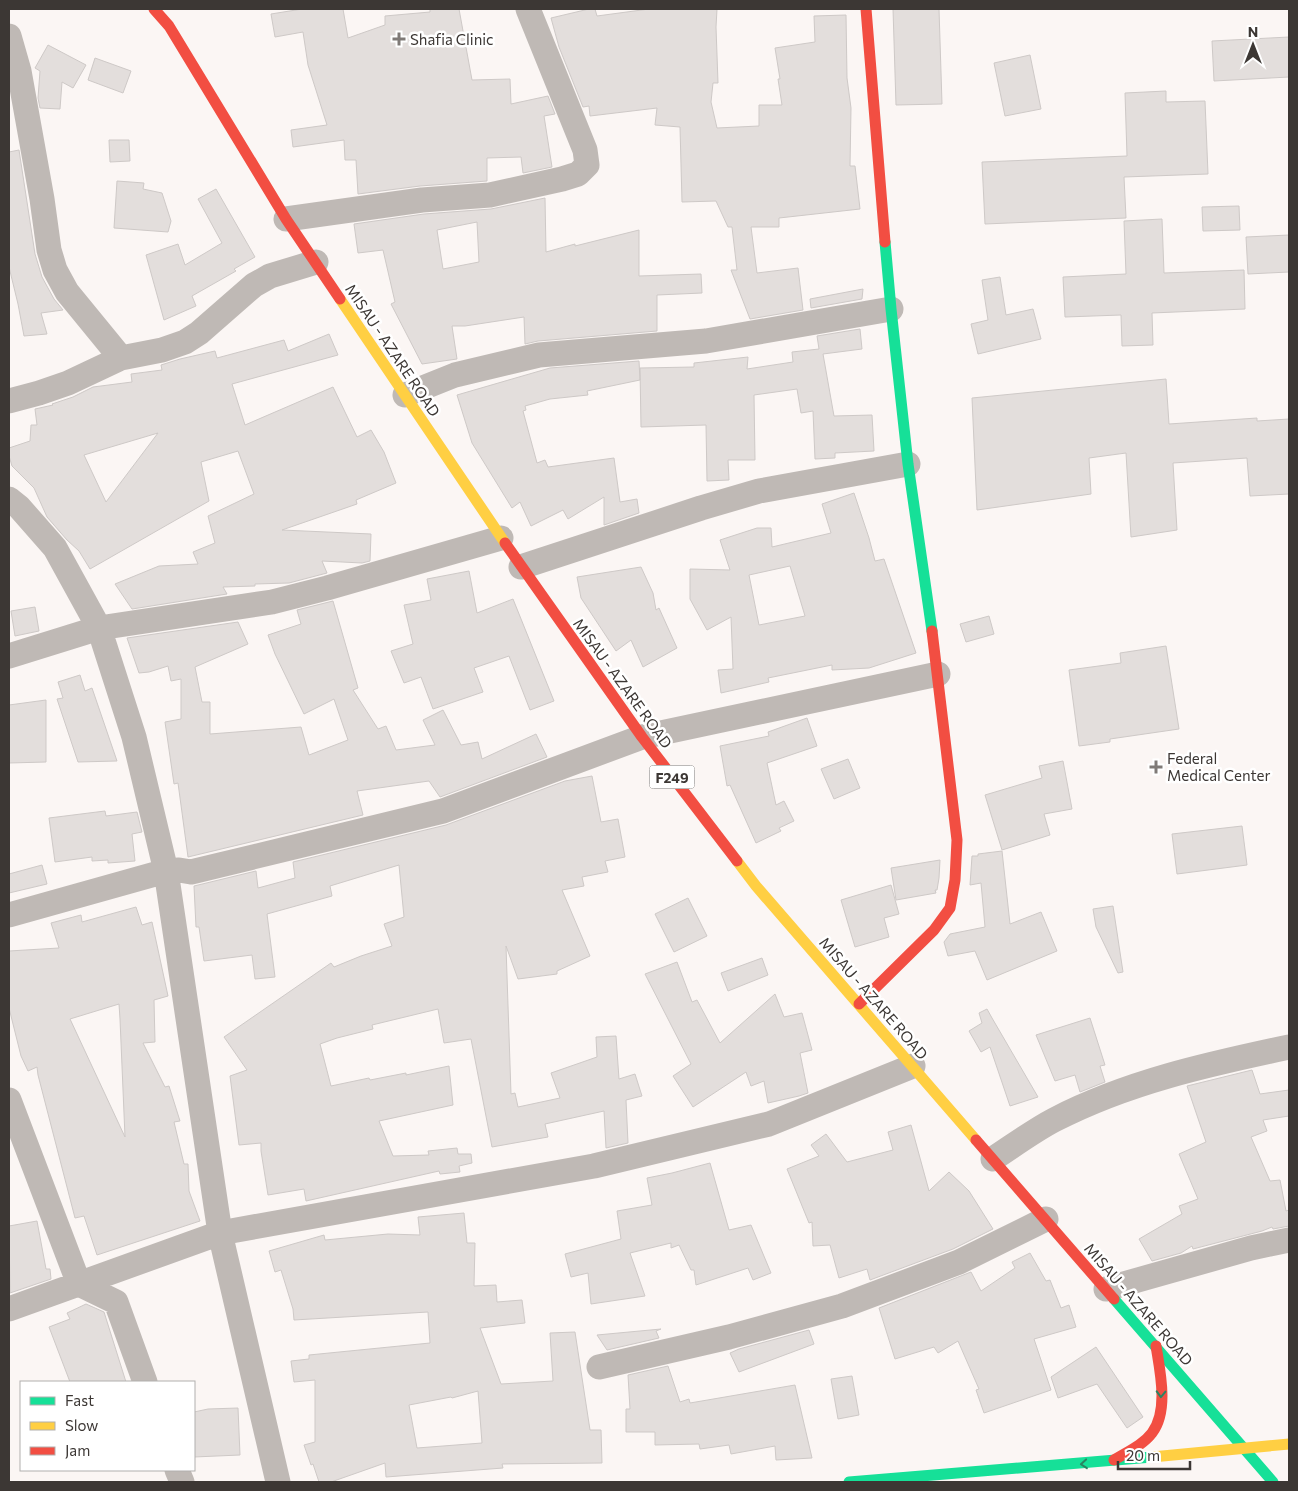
<svg xmlns="http://www.w3.org/2000/svg" width="1298" height="1491" font-family="Commissioner,sans-serif">
<style>
.building{fill:#e3dedc;stroke:#cec9c7;fill-rule:evenodd}
.lines{fill:none;stroke-linecap:round;stroke-linejoin:round}
.street{stroke:#bfb9b5;stroke-width:25}
.fast{stroke:#16e098;stroke-width:11}
.slow{stroke:#ffcf43;stroke-width:11}
.jam{stroke:#f24e42;stroke-width:11}
.oneway{stroke:#2b8361}
.poi-dot{fill:#7f7a77;stroke:#fff;stroke-width:2}
.labels{text-anchor:middle;dominant-baseline:central;stroke-width:5;stroke-linejoin:round;paint-order:stroke}
.shield{fill:#fff;stroke:#767371;stroke-width:1}
.shield-label{font-size:14px;font-weight:bold;fill:#3c3734}
.poi-label{font-size:15px;fill:#3c3734;stroke:#fff;text-anchor:start}
.street-label{font-size:15px;fill:#3c3734;stroke:#fff}
</style>
<rect width="100%" height="100%" fill="#fbf6f4"/>
<!-- building -->
<path class="building" d="M302 9H343L348 38 385 25V16L430 12V9H459L472 80 510 79 511 104 548 96 555 114 544 116 552 167 523 173 521 157 487 158V181L420 186 358 194 356 160H345L344 140 293 147 291 130 327 125 308 65 303 32 275 37 271 14Z
M589 9H595L597 16 649 9H717L716 27 718 83H713L711 102 717 128 759 126V105H782L778 79H780L775 48 815 42 814 16 846 15 847 78 851 108 850 166H855L860 209 779 218V227H751L757 273 798 268 803 310 750 319 731 270H737L732 227H728L716 201 682 202 680 127 655 125 657 108 590 116 589 106 583 107 559 47 551 18Z
M893 9H939L942 104 896 105Z
M1289 37V77L1214 81 1212 41Z
M48 45 86 65 73 88 62 82 60 109 40 108 38 98 40 71 35 68Z
M1030 55 1041 109 1005 116 994 63Z
M95 58 131 71 123 93 88 80Z
M1166 91V102L1205 101 1208 174 1124 177 1126 218 985 224 982 162 1127 156 1125 93Z
M109 140H129L130 161 110 162Z
M19 150 35 254 42 277 54 299 63 310 41 313 47 334 24 336 18 304 9 267V152Z
M117 181 144 183 143 189 162 193 171 221 168 232 114 228Z
M216 189 255 257 234 269 236 271 192 296 196 306 164 320 146 255 178 244 185 265 222 243 198 199Z
M545 198 546 252 575 244V246L639 230V276L701 274 702 293 657 295V331L538 341 525 344 524 317 465 326H452L457 359 422 364 391 304 395 302 383 250 358 253 354 224 424 214 491 209ZM477 222 479 262 443 269 437 230Z
M1239 206 1240 230 1203 231 1202 207Z
M1162 219 1164 273 1244 270 1245 309 1152 313 1153 345 1122 346 1121 315 1065 317 1063 277 1126 274 1124 221Z
M1289 235V272L1248 274 1246 237Z
M1000 277 1006 315 1033 309 1041 339 978 354 971 324 988 320 982 280Z
M863 289 862 299 811 308 810 299Z
M860 329 862 349 823 354 834 416 872 415 874 451 835 453V458L815 459 813 411 801 413 797 389 754 395 755 460H728L729 480 707 481 706 425 641 427 640 368 694 367V363L748 357 747 369 793 362 792 352 819 349 817 336Z
M329 334 338 355 232 384 245 425 333 387 357 437 371 430 384 452 396 483 356 500 357 504 282 530 371 534 370 561 362 563 322 561 327 573 289 583 255 584V586L223 587 227 594 132 609 115 584 159 566 198 564 193 552 215 543 208 516 254 494 238 451 201 462 209 501 90 569 79 551 67 540 47 517 34 488 12 466 9 456V448L30 441 31 425H37L35 409 53 405 52 404 73 397 93 387 132 382 131 374 162 370 161 365 180 359 215 351 217 358 284 340 288 351ZM158 433 106 502 84 455Z
M639 361 640 380 587 391 588 395 550 399 525 406 526 410 523 411 537 463 545 460 548 467 614 458 620 502 637 499 639 513 604 525V497L568 519 563 510 531 526 520 502 512 508 472 443 457 395 550 368Z
M1166 379 1169 424 1257 418V421L1289 419V494L1250 496 1247 458 1173 463 1177 530 1131 537 1126 453 1089 458 1091 494 977 510 972 398Z
M854 493 869 538 875 561 884 559 916 653 869 668 832 670V665L768 678 769 682 721 693 718 670 733 669 731 617 707 630 690 599V569L730 570 720 540 757 528H771L772 547 831 533 822 504ZM790 566 805 616 759 625 749 575Z
M641 567 653 593 656 610 659 608 677 648 643 667 631 640 616 651 581 598 577 577Z
M469 571 477 613 513 599 554 701 530 710 509 656 474 668 483 692 433 709 421 677 404 683 391 651 413 644 404 605 431 600 427 579Z
M333 601 358 688 353 690 378 729 386 726 396 750 435 745 423 720 443 710 461 745 478 742 482 759 536 734 547 757 440 797 429 781 357 791 363 815 188 857 178 783 174 784 165 722 181 719V679L171 681 168 666 149 672 139 673 127 638 238 622 248 644 195 667 202 702H210V734L301 727 309 755 348 740 334 699 304 714 275 654 268 635 301 624 297 610Z
M35 607 39 631 15 636 11 611Z
M989 616 994 634 966 642 960 624Z
M1166 646 1179 729 1110 739V742L1079 746 1069 670 1121 663 1120 653Z
M80 675 85 691 92 688 117 761 78 762 57 699 63 698 58 682Z
M46 700V762L9 763V705Z
M807 718 817 746 767 763 776 805 784 801 794 821 779 828 781 831 756 843 730 785 727 786 720 746 769 736 768 732Z
M848 759 860 788 834 799 821 769Z
M1063 761 1072 809 1044 814 1050 835 1002 850 985 795 1042 778 1039 766Z
M592 776 601 822 618 819 625 857 605 861 608 872 582 877 584 886 562 890 590 956 557 971V974L518 979 506 946 511 1094 515 1093 518 1107 560 1098 551 1073 597 1057 596 1037 616 1036 619 1079 635 1074 642 1096 626 1100 628 1143 606 1148 604 1111 545 1124 548 1137 492 1147 471 1039 444 1043 438 1009 372 1025 373 1029 337 1038 320 1044 331 1086 369 1078 370 1080 406 1073V1075L449 1066 453 1105 379 1121 393 1156 429 1155 428 1151 457 1148 458 1154H471L472 1163 459 1166 460 1172 440 1174 439 1171 306 1201 304 1189 268 1195 261 1151V1143L239 1145 230 1076 247 1070 224 1037 331 963 334 967 361 956 392 946 384 924 404 917 399 865 330 886 332 896 267 914 275 977 255 979 252 955 204 961 199 927H196L194 886 256 871 258 888 295 878 293 862 446 825 565 781Z
M105 811 106 816 137 812 142 832 132 834 135 861 108 863V860L92 861V857L55 862 49 818Z
M1242 826 1247 865 1177 874 1172 834Z
M1002 851 1010 924 1041 912 1057 951 987 980 975 951 948 956 944 942 950 934 985 927 981 883 970 885 972 856H978V854Z
M940 860 939 878 937 890H935L936 893 896 900 891 868Z
M42 865 47 884 9 893V874Z
M891 885 899 914 884 918 889 937 855 947 841 900Z
M688 898 707 936 674 952 655 914Z
M1113 906 1123 972 1118 973 1096 927 1093 909Z
M136 907 142 925 152 922 168 996 154 1000 155 1042 143 1043 165 1087 169 1086 180 1121 174 1122 184 1164H188L189 1191 200 1221 97 1255 84 1216 75 1218 38 1075 37 1067 28 1071 21 1056 9 1008V951L59 948 51 923 81 915 82 922ZM119 1004 120 1019 125 1137 70 1019Z
M762 958 768 975 728 991 721 973Z
M677 962 692 1002 697 1000 720 1043 775 994 784 1017 802 1013 812 1050 800 1053 808 1093 799 1096 768 1103 764 1081 751 1086 746 1072 693 1107 673 1076 691 1064 645 974Z
M987 1009 992 1018 1038 1097 1010 1106 990 1047 981 1052 969 1031 982 1023 979 1013Z
M1090 1018 1105 1065 1100 1066 1105 1082 1080 1092 1075 1075 1055 1081 1036 1035Z
M1252 1070 1260 1094 1289 1090V1116L1263 1120 1267 1131 1251 1137 1270 1181 1280 1180 1286 1211 1289 1210V1226L1273 1229 1272 1227 1262 1231 1193 1249 1192 1246 1181 1253 1152 1261 1139 1239 1182 1214 1179 1206 1198 1199 1179 1154 1206 1142 1187 1086Z
M911 1125 929 1191 949 1172 969 1191 993 1229 953 1249 870 1280 867 1269 839 1278 830 1245 813 1246 812 1222 809 1223 787 1169 819 1156 811 1145 826 1134 847 1162 893 1150 888 1132Z
M710 1163 729 1230 751 1225 771 1273 753 1280 748 1268 696 1285 694 1270H691L679 1245 671 1248V1243L630 1253 645 1296 591 1304 588 1273 571 1277 565 1254 621 1239 617 1211 652 1205 647 1178 672 1173Z
M464 1213 467 1243H475L474 1286 496 1285 497 1302 522 1300 525 1323 480 1328 501 1384 553 1381 550 1333 575 1332 590 1430H601L602 1463 502 1464 503 1468 386 1477 385 1463 331 1482H319L313 1464 311 1465 304 1445 315 1442V1380L294 1382 291 1361 309 1359V1355L430 1343 428 1312 294 1320 293 1309 281 1270 275 1272 269 1251 324 1235 325 1240 388 1234 420 1235 418 1217ZM478 1391 482 1443 417 1448 409 1405 451 1397 452 1398Z
M37 1221 46 1269H50L51 1279 10 1293 9 1226Z
M1030 1253 1046 1281 1050 1280 1061 1308 1069 1305 1076 1327 1034 1339 1051 1390 984 1413 976 1390 979 1389 958 1341 938 1353 934 1347 895 1359 879 1308 971 1272 981 1291 1015 1268 1012 1262Z
M86 1304 104 1312 126 1382H70L49 1327 70 1319 67 1313Z
M661 1329 656 1331 659 1338 607 1350 597 1335Z
M809 1330 814 1344 739 1372 730 1353 739 1349Z
M1096 1347 1143 1417 1127 1428 1097 1384 1058 1398 1051 1377Z
M668 1366 680 1402 689 1399 690 1403 795 1385 812 1458 776 1460 775 1446 731 1454 729 1445 700 1449 699 1444 655 1445V1432H626V1409H630L628 1375Z
M852 1376 859 1415 838 1419 831 1379Z
M238 1408 240 1455 194 1457V1412L208 1409Z"/>
<g class="lines">
<!-- street -->
<path class="street" d="M9 36 19 71 42 199 49 250 55 270 67 292 121 358
M286 219 422 200 490 195 562 179 578 174 587 165 585 150 528 9
M405 395 455 375 539 355 706 341 891 309
M9 401 39 393 68 383 121 358 162 350 185 342 199 333 254 285 270 276 316 262
M9 499 19 507 55 548 99 628 134 737 166 871 220 1233 278 1482
M521 567 701 508 759 491 908 464
M9 656 99 628 272 602 327 588 501 538
M9 915 166 871 179 870 191 872 443 811 642 737 938 674
M9 1100 79 1284 116 1302 145 1382
M993 1159C1013 1146 1033 1131 1054 1120 1127 1082 1209 1064 1289 1047
M1106 1289 1251 1248 1289 1240
M9 1309 220 1233 594 1166 769 1124 913 1066
M599 1367 729 1337 842 1306 959 1262 1046 1219
M177 1470 182 1482"/>
<!-- fast -->
<path class="fast" d="M885 242 891 309 908 464 932 631
M1114 1299 1273 1482
M849 1482 1152 1457"/>
<!-- slow -->
<path class="slow" d="M340 299 505 543
M737 861 756 886 976 1140
M1152 1457 1289 1444"/>
<!-- jam -->
<path class="jam" d="M154 9 169 26 286 219 340 299
M866 9 885 242
M505 543 642 737 737 861
M859 1004 934 930 950 908 955 880 957 840 932 631
M976 1140 1114 1299
M1114 1460C1127 1452 1143 1445 1152 1433 1169 1411 1160 1371 1156 1346"/>
</g>
<!-- one-way arrows -->
<defs><path id="oneway-chevron" d="M-2-3.5L2.5 0L-2 3.5" fill="none" stroke-width="1.6" stroke-linecap="round" stroke-linejoin="round" transform="scale(1.25)"/></defs>
<g class="oneway">
<use href="#oneway-chevron" transform="translate(1161 1394) rotate(92)"/>
<use href="#oneway-chevron" transform="translate(1084 1464) rotate(175)"/>
</g>
<!-- markers -->
<g class="poi-dot">
<path d="M396.5 31.5h5v5h5v5h-5v5h-5v-5h-5v-5h5z"/>
<path d="M1153.5 759.5h5v5h5v5h-5v5h-5v-5h-5v-5h5z"/>
</g>
<g class="labels">
<!-- shield labels -->
<rect class="shield" x="649.5" y="765.5" width="45" height="23" rx="4"/>
<g class="shield-label">
<text x="672" y="777">F249</text>
</g>
<!-- poi labels -->
<g class="poi-label">
<text x="410" y="39">Shafia Clinic</text>
<text x="1167" y="758">Federal<tspan x="1167" dy="17">Medical Center</tspan></text>
</g>
<!-- street labels -->
<g class="street-label">
<text transform="translate(393 350) rotate(56)">MISAU - AZARE ROAD</text>
<text transform="translate(623 683) rotate(54)">MISAU - AZARE ROAD</text>
<text transform="translate(874 998) rotate(49)">MISAU - AZARE ROAD</text>
<text transform="translate(1139 1304) rotate(49)">MISAU - AZARE ROAD</text>
</g>
</g>
<!-- border -->
<rect width="1298" height="1491" fill="none" stroke="#3c3734" stroke-width="20"/>
<!-- legend -->
<rect x="20" y="1381" width="175" height="90" fill="#ffffff" stroke="#b1afae"/>
<rect x="30" y="1397" width="25" height="8" fill="#16e098" stroke="#b1afae"/>
<text x="65" y="1406" font-size="15" fill="#3c3734">Fast</text>
<rect x="30" y="1422" width="25" height="8" fill="#ffcf43" stroke="#b1afae"/>
<text x="65" y="1431" font-size="15" fill="#3c3734">Slow</text>
<rect x="30" y="1447" width="25" height="8" fill="#f24e42" stroke="#b1afae"/>
<text x="65" y="1456" font-size="15" fill="#3c3734">Jam</text>
<!-- north arrow -->
<g transform="translate(1253 45)" stroke="#ffffff" stroke-width="4" paint-order="stroke">
<path d="M0-4L9 19L0 12L-9 19Z" fill="#3c3734"/>
<text y="-8" font-size="14" font-weight="bold" text-anchor="middle" fill="#3c3734">N</text>
</g>
<!-- scale -->
<path d="M1118 1461v8h72v-8" fill="none" stroke="#3c3734" stroke-width="2.5"/>
<text x="1126" y="1461" font-size="15" fill="#3c3734" stroke="#ffffff" stroke-width="4" paint-order="stroke">20 m</text>
</svg>
